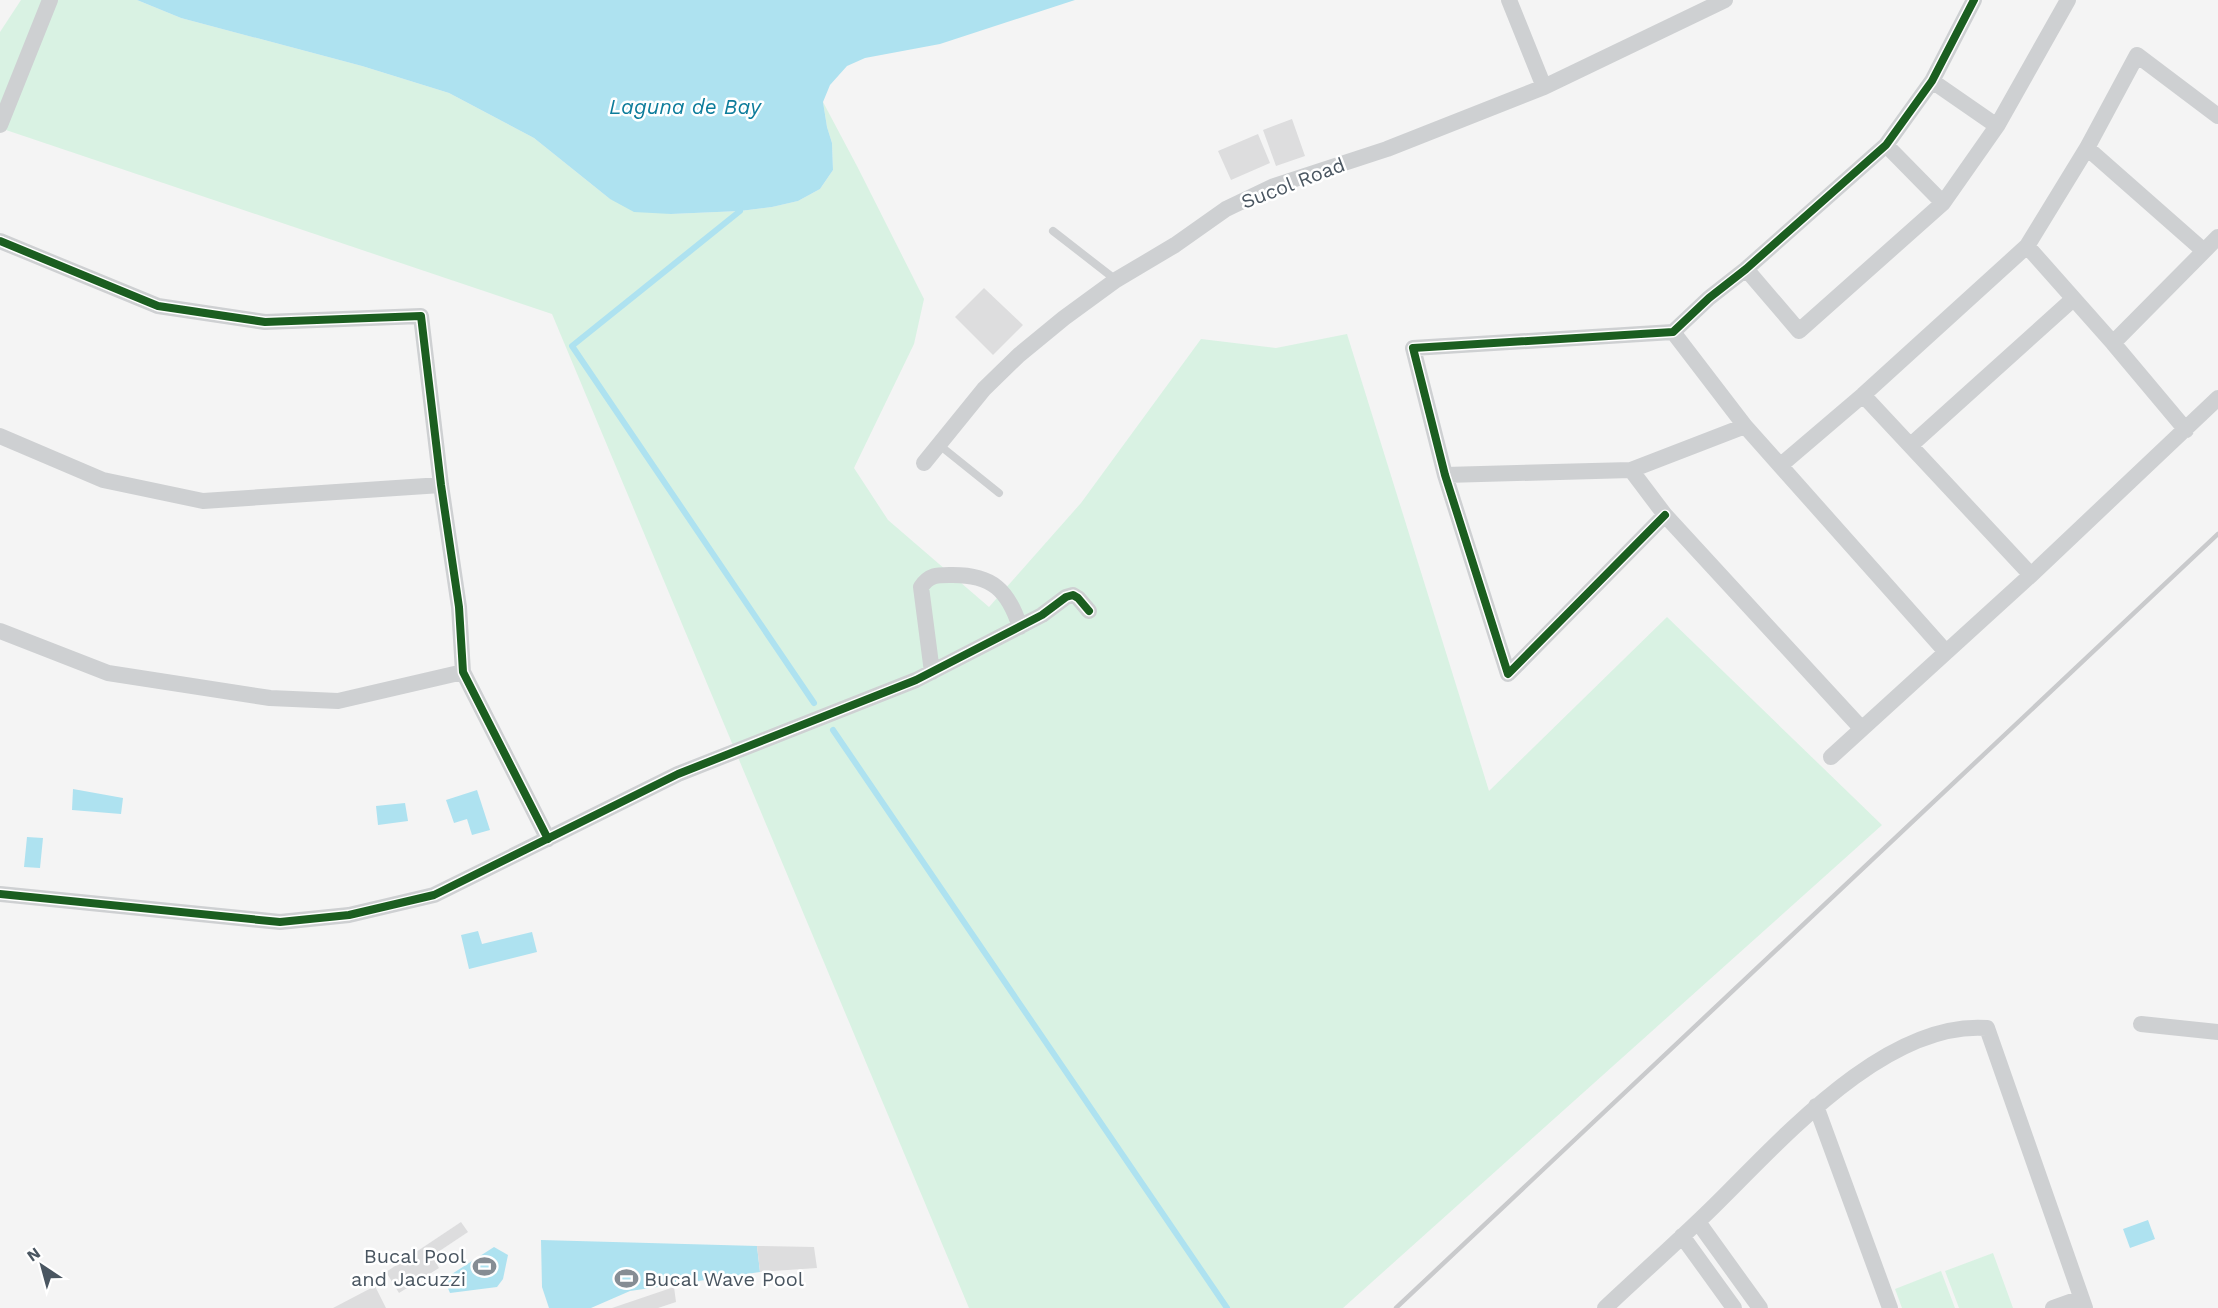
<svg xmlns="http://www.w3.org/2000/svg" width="2218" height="1308" font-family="'Work Sans',sans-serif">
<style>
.green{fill:#d9f2e3}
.water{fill:#aee2f0}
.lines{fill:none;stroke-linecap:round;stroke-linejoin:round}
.stream{stroke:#aee2f0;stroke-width:6}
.building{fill:#ddddde}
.lane{stroke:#ced0d2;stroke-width:8}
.street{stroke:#ced0d2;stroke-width:16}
.rail{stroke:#c9cacc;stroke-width:4.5}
.cycleway-casing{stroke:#fff;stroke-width:11}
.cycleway{stroke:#1b5e20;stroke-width:8}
.labels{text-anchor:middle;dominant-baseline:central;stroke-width:5;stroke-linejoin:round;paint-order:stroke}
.street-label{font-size:20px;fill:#4a5661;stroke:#fff}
.poi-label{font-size:20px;fill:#4a5661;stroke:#fff;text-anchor:end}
.water-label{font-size:21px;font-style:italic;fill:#0c7c9b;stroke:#fff}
</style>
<rect width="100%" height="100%" fill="#f4f4f4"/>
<!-- green -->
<path class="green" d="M21 0H137L181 18 362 66 449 93 534 138 610 199 671 214 740 211 772 207 798 201 820 189 833 170 832 143 827 127 823 102 858 168 924 299 914 344 854 468 888 520 989 607 1081 503 1201 339 1276 348 1347 334 1489 791 1667 617 1882 825 1343 1308H969L552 314 0 128V32Z
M1993 1253 2013 1308H1959L1945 1271Z
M1941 1271 1955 1308H1902L1895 1289Z"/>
<!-- water -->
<path class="water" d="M137 0H1075L940 44 865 58 847 66 830 85 823 102 827 127 832 143 833 170 820 189 798 201 772 207 740 211 671 214 634 212 610 199 534 138 449 93 362 66 181 18Z
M73 789 123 798 121 814 72 810Z
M477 790 490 830 472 835 467 819 454 823 446 800Z
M405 803 408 821 378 825 376 806Z
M27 837 43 838 40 868 24 867Z
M478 931 482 944 532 932 537 952 469 969 461 935Z
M2148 1220 2155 1239 2130 1248 2123 1229Z
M541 1240 757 1246 760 1272 630 1291 591 1308H549L542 1287Z
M494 1247 508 1255 503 1279 497 1287 450 1293 444 1279Z"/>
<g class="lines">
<!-- stream -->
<path class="stream" d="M740 211 572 346 814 703
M833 730 1227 1308"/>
</g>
<!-- building -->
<path class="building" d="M1292 119 1305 156 1276 166 1263 130Z
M1258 134 1270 163 1231 180 1218 151Z
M984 288 1023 325 993 355 955 317Z
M461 1222 468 1232 432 1256 439 1268 399 1293 386 1272Z
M757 1246 814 1247 817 1268 760 1272Z
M375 1286 386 1308H333Z
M674 1287 676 1302 658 1308H612Z"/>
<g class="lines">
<!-- lane -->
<path class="lane" d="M1053 231 1116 280
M938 444 999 493"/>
<!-- street -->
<path class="street" d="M1509 0 1544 87
M1932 81 1997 126
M0 125 50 0
M1886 145 1943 203
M2087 148 2204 251
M0 241 158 306 265 322 421 316 441 485 459 607 463 672 548 839
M2027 246 2113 343 2186 430
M1746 269 1799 331 1943 203 1997 126 2068 0
M1673 332 1745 426 1946 652
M2113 343 2218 237
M1863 395 2031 575
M0 436 103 480 203 501 441 485
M1911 445 2072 300
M924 463 984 389 1019 355 1064 318 1116 280 1175 245 1226 209 1274 186 1387 149 1544 87 1725 0
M1781 465 1863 395 2027 246 2087 148 2137 55 2218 116
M1631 470 1665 515 1861 728
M1445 475 1631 470 1745 426
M1665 515 1508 674 1445 475 1413 348 1673 332 1709 298 1746 269 1886 145 1932 81 1974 0
M0 631 108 673 270 698 338 701 463 672
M932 672 921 587C930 574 938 575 953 575 992 575 1008 590 1020 627
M1831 757 2031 575 2218 398
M0 894 280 922 349 915 434 895 678 774 916 680 1042 615 1066 597 1073 595 1078 598 1089 611
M2141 1024 2218 1032
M1816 1106 1890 1308
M1698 1222 1760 1308
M1682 1236 1734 1308
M1605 1308C1639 1276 1675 1244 1709 1211 1777 1145 1883 1020 1987 1028L2085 1308
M2053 1308 2081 1298"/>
<!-- rail -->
<path class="rail" d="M1396 1308 2218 534"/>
<defs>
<path id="cycleway" d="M0 241 158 306 265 322 421 316 441 485 459 607 463 672 548 839
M1665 515 1508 674 1445 475 1413 348 1673 332 1709 298 1746 269 1886 145 1932 81 1974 0
M0 894 280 922 349 915 434 895 678 774 916 680 1042 615 1066 597 1073 595 1078 598 1089 611"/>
</defs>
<!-- cycleway casing -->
<use href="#cycleway" class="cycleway-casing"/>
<!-- cycleway -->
<use href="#cycleway" class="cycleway"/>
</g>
<!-- icons -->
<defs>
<symbol id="stadium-bare" viewBox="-9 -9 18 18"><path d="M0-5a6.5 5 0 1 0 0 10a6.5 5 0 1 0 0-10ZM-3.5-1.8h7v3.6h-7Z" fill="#868d94" stroke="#fff" stroke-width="2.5" paint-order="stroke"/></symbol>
</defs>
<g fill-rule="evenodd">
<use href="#stadium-bare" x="468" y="1250" width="33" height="33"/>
<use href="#stadium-bare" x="610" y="1262" width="33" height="33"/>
</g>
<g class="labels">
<!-- street labels -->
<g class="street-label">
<text transform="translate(1293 183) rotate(-21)">Sucol Road</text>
</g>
<!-- poi labels -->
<g class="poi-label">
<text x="466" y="1256">Bucal Pool<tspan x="466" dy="23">and Jacuzzi</tspan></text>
<text x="644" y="1279" text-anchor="start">Bucal Wave Pool</text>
</g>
<!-- water labels -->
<g class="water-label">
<text x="685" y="106">Laguna de Bay</text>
</g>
</g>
<!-- north arrow -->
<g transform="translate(42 1266) rotate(324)" stroke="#ffffff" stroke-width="4.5" paint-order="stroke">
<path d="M0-4.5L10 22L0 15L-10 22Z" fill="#4a5661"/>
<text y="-9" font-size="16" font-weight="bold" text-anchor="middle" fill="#4a5661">N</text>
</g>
</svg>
